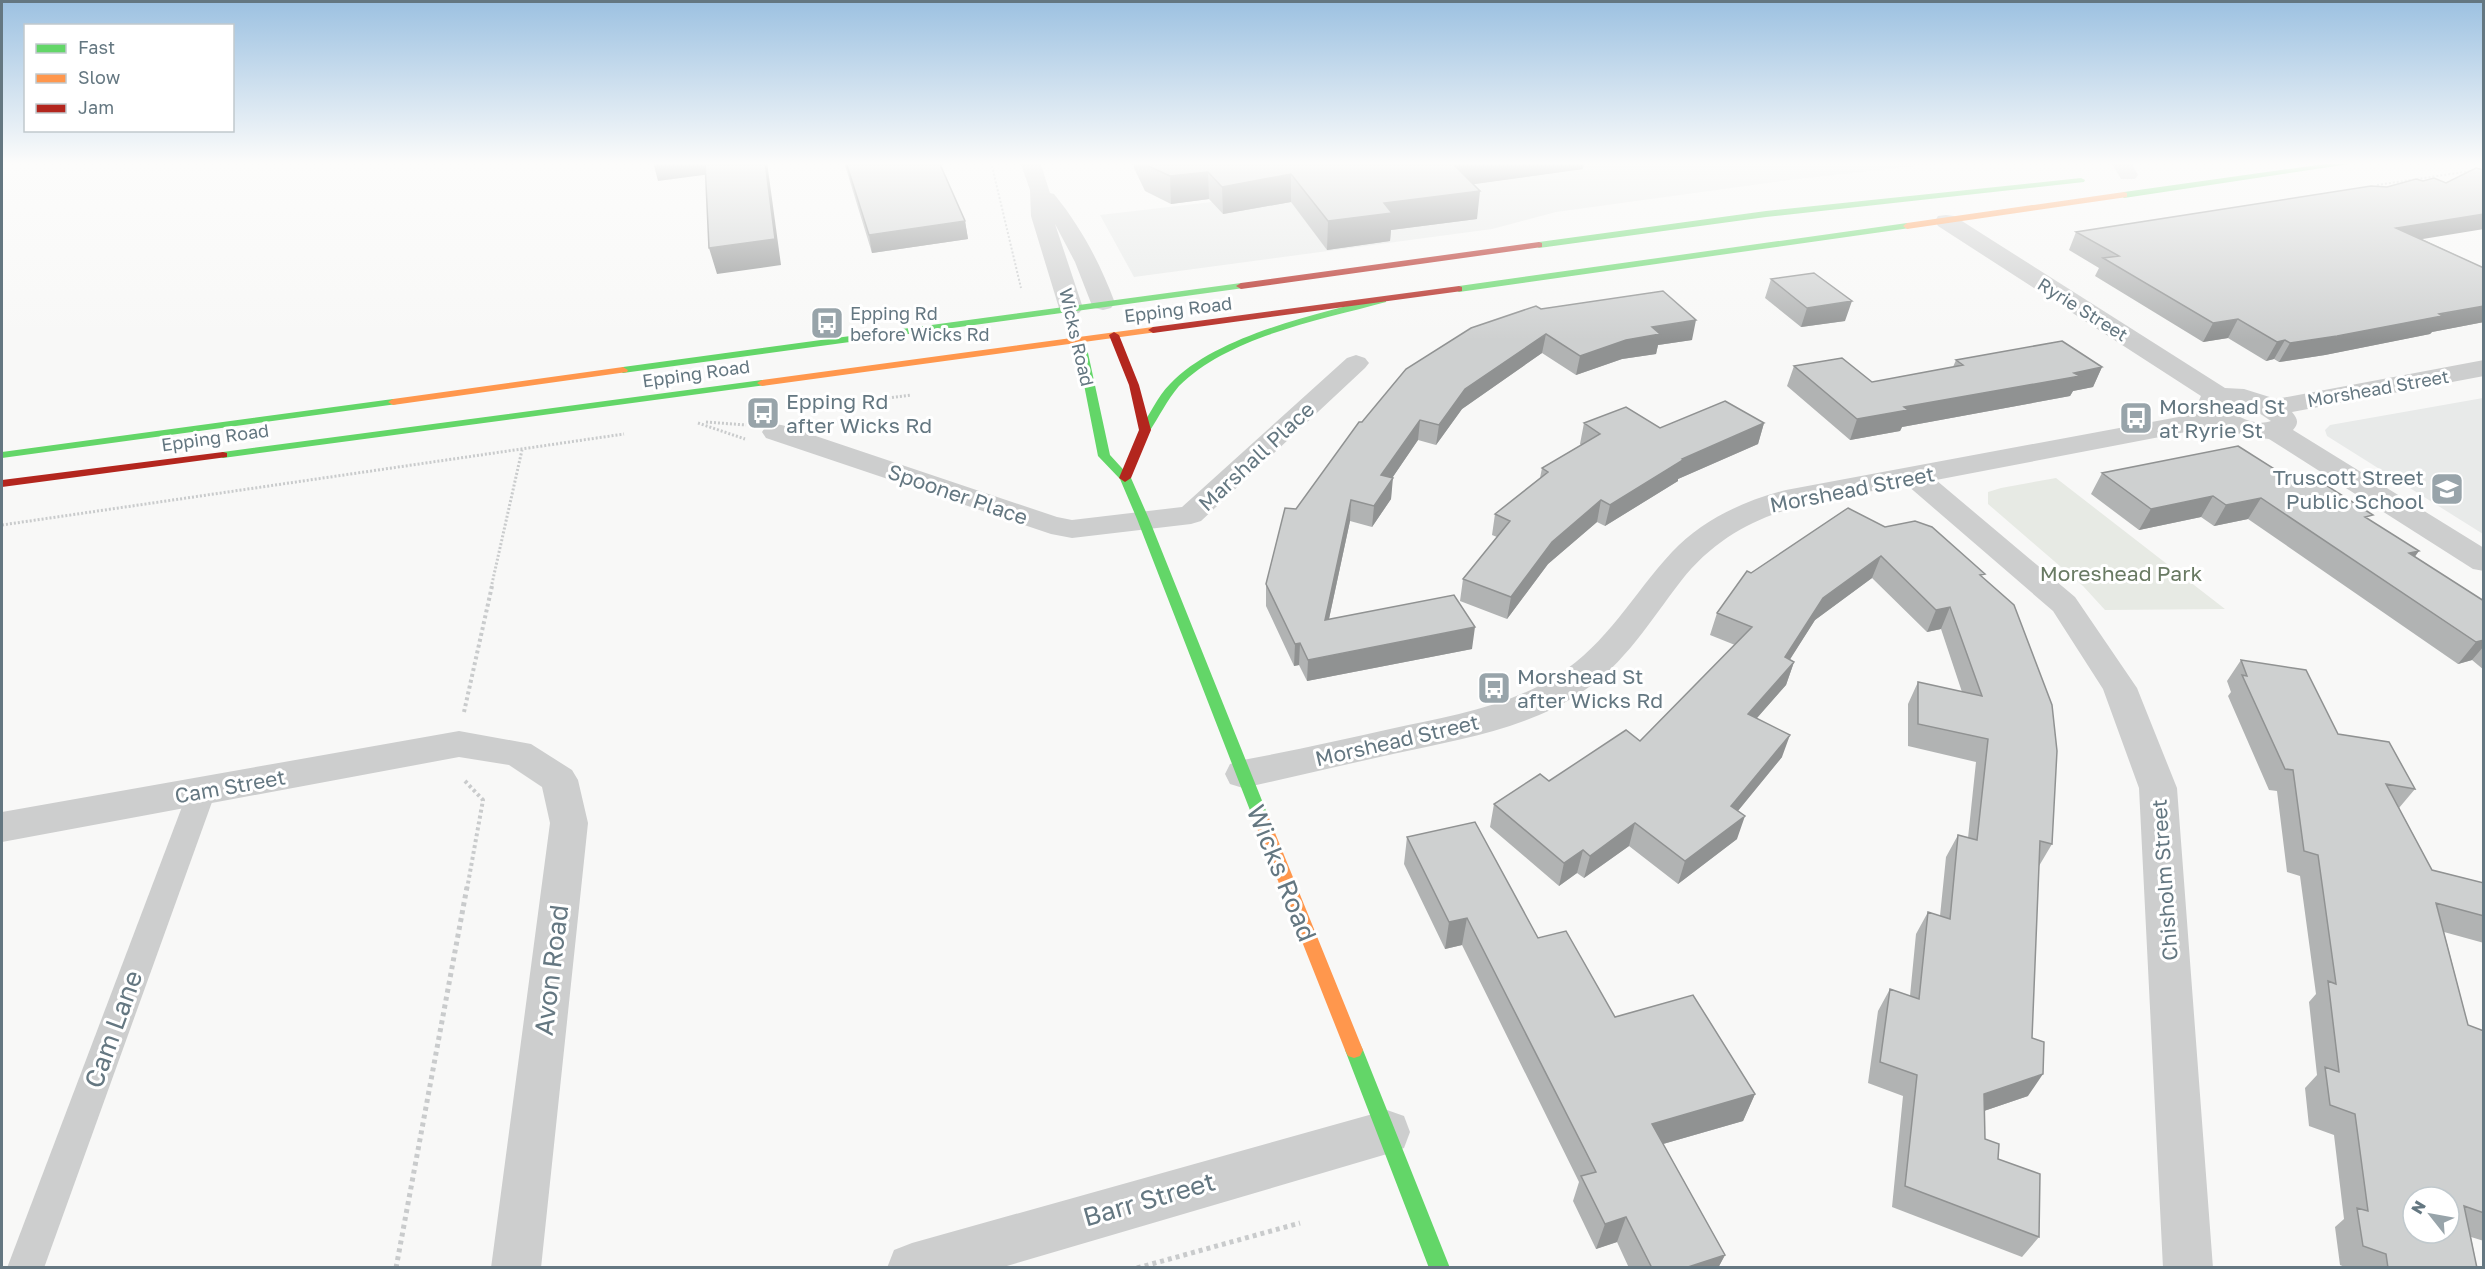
<svg xmlns="http://www.w3.org/2000/svg" width="2485" height="1269" font-family="'Golos Text',sans-serif">
<style>
.built{fill:#e8eae9}
.green{fill:#e7eae4}
.lines{fill:none;stroke-linecap:round;stroke-linejoin:round}
.path-far3{stroke:#c9cbcc;stroke-width:2;stroke-dasharray:2 2;stroke-linecap:butt}
.path-far2{stroke:#c9cbcc;stroke-width:3;stroke-dasharray:2 2;stroke-linecap:butt}
.path-far1{stroke:#c9cbcc;stroke-width:4;stroke-dasharray:3 3;stroke-linecap:butt}
.path{stroke:#c9cbcc;stroke-width:5;stroke-dasharray:4 4;stroke-linecap:butt}
.lane{fill:#cdcece;fill-rule:evenodd}
.street{fill:#cdcece;fill-rule:evenodd}
.fast{fill:#63d668;fill-rule:evenodd}
.slow{fill:#ff974d;fill-rule:evenodd}
.jam{fill:#b3261e;fill-rule:evenodd}
.wall{fill:#b1b3b3}
.shaded-wall{fill:#909292}
.building{fill:#ced0d0;stroke:#909292;stroke-width:1.5;fill-rule:evenodd}
.labels{text-anchor:middle;dominant-baseline:central;stroke-width:6;stroke-linejoin:round;paint-order:stroke}
.far-street-label{font-size:18px;fill:#647781;stroke:#fff}
.far-poi-label{font-size:18px;fill:#647781;stroke:#fff;text-anchor:start}
.poi-label{font-size:21px;fill:#647781;stroke:#fff;text-anchor:start}
.street-label{font-size:21px;fill:#647781;stroke:#fff}
.park-label{font-size:21px;fill:#697a63;stroke:#fff}
.near-street-label{font-size:26px;fill:#647781;stroke:#fff}
</style>
<rect width="100%" height="100%" fill="#f8f8f7"/>
<!-- built -->
<path class="built" d="M1424 162H1951L1789 180 1556 212 1492 229 1134 277 1100 215 1437 176Z
M2483 398V534L2327 436 2325 430 2330 425Z"/>
<!-- green -->
<path class="green" d="M2056 478 2225 609 2105 610 2083 586 1988 504V492L2001 488Z"/>
<g class="lines">
<!-- path-far3 -->
<path class="path-far3" d="M991 162 1021 288
M2377 185 2484 169"/>
<!-- path-far2 -->
<path class="path-far2" d="M888 398 911 395
M812 411 827 406
M706 422 746 425
M698 423 745 439
M2 525 624 434
M491 588 522 450"/>
<!-- path-far1 -->
<path class="path-far1" d="M464 712 492 586
M465 781 483 800 467 889"/>
<!-- path -->
<path class="path" d="M396 1268 467 887
M1137 1268 1300 1223"/>
<!-- lane -->
<path class="lane" d="M202 781 212 784 216 791 44 1268H7L188 791 192 784Z"/>
<!-- street -->
<path class="street" d="M1020 162H1040L1050 193 1054 194C1081 227 1100 263 1115 303L1111 308 1103 310 1095 308 1091 303 1075 262 1055 224 1083 308 1079 313 1071 315 1063 313 1059 308 1031 216 1030 190Z
M2111 162H2131L2138 175 2135 179H2121Z
M1946 215 1954 216 2225 388 2244 389 2276 399 2484 360V376L2292 412C2298 419 2299 423 2293 430L2484 548V571L2473 569 2269 439 2245 436 2217 426 1936 480 2075 597 2137 688 2177 788 2213 1268H2163L2139 788 2103 689 2053 611 1907 485C1820 501 1740 506 1681 581 1650 621 1625 664 1582 692 1527 729 1457 740 1393 754 1343 765 1293 777 1243 788L1230 784 1225 774 1230 764 1243 760C1292 751 1341 740 1390 729 1447 717 1508 707 1558 675 1607 644 1633 594 1672 552 1702 520 1743 501 1786 490L2200 413 2196 407 2201 396 1938 226 1935 221 1938 216ZM2229 403 2250 407 2271 421C2255 427 2235 416 2223 406Z
M1356 355 1365 358 1369 363 1365 368 1201 521 1191 524 1072 538 1051 534 766 438 762 432 766 426 776 424 786 426 1057 517 1072 520 1182 507 1347 358Z
M459 731 531 744 572 770 578 780 588 823 541 1268H491L550 823 542 787 509 765 459 757 2 842V812Z
M1387 1110 1404 1116 1410 1132 1404 1148 1387 1154 1000 1268H887L894 1250 912 1243Z"/>
<!-- fast -->
<path class="fast" d="M2339 162H2363L2124 198 2120 195 2124 192Z
M2081 178 2085 180 2084 182 1766 217 1539 248 1534 245 1539 242 1766 211Z
M1907 223 1911 226 1910 228 1459 292 1454 289 1459 286Z
M1241 283 1246 286 1244 288 623 373 618 370 623 367Z
M1383 297 1386 298V302C1321 320 1229 336 1179 386 1167 400 1159 417 1149 432L1145 433 1139 430C1150 415 1157 397 1170 384 1216 335 1320 313 1383 297Z
M1080 336 1085 339 1110 455 1131 478 1149 519 1269 818 1267 822 1261 824 1255 822 1253 818 1137 519 1120 479 1098 456 1075 339Z
M762 380 766 381V385L223 458 217 455 223 452Z
M393 399 398 402 397 404 2 458V452Z
M1354 1042 1360 1044 1363 1050 1450 1268H1429L1345 1050 1348 1044Z"/>
<!-- slow -->
<path class="slow" d="M2124 192 2127 193V197L1907 229 1903 226 1907 223Z
M1153 327 1158 330 1157 332 762 386 757 383 762 380Z
M623 367 628 370 627 372 393 405 388 402 393 399Z
M1261 812 1267 814 1269 818 1363 1050 1360 1056 1354 1058 1348 1056 1345 1050 1253 818 1255 814Z"/>
<!-- jam -->
<path class="jam" d="M1539 242 1542 243V247L1241 289 1236 286 1241 283Z
M1459 286 1462 287V291L1153 333 1148 330 1153 327Z
M1114 332 1119 335 1139 385 1151 430 1131 478 1125 482 1119 478 1139 430 1129 385 1109 335Z
M223 452 227 453V457L2 487V480Z"/>
</g>
<!-- wall -->
<path class="wall" d="M844 162H939L965 221 968 239 872 253Z
M1134 162H1584L1583 169 1473 184 1477 219 1391 230 1390 241 1327 250 1291 202 1223 214 1209 199 1171 204 1145 191 1134 168Z
M2076 232 2422 239 2484 268V322L2432 332 2430 334 2325 355 2279 362 2274 359 2266 361 2228 338 2203 342 2095 276 2099 268 2069 250Z
M1771 279 1845 321 1801 327 1765 298Z
M1541 309 1692 340 1658 345 1656 354 1622 359 1576 375 1542 353 1462 409 1436 445 1418 440 1392 478 1391 499 1372 527 1350 521 1329 619 1472 649 1307 681 1299 665 1294 666 1266 606V584L1296 509 1362 422Z
M1956 360 2102 367 2093 387 2073 391 2070 396 1902 427 1900 431 1850 440 1787 386 1794 366 1872 382 1953 367Z
M1584 423 1660 428 1764 423 1758 444 1678 479V481L1605 526 1597 522 1548 564 1507 619 1460 601 1463 579 1497 537 1492 535 1495 514 1540 478 1542 468 1581 445 1580 444Z
M2102 473 2298 484 2370 520 2415 557 2484 601V670L2472 660 2458 664 2248 519 2214 526 2201 517 2139 530 2091 494Z
M1848 508 1983 578 2052 844 2039 866 2028 1096 1984 1111 1985 1139 1998 1159 2039 1237 2022 1257 1892 1207 1903 1096 1868 1083 1878 1011 1890 989 1910 996 1916 934 1928 912 1940 916 1946 857 1958 835 1968 838 1976 762 1908 746V704L1918 682 1962 692 1941 629 1927 632 1872 578 1815 620 1789 660 1794 662 1786 685 1757 718 1782 757 1738 811 1737 839 1678 884 1629 846 1584 878 1577 873 1559 886 1490 827 1494 804 1640 741 1735 645 1710 635 1717 613 1751 573Z
M2241 660 2338 734 2415 789 2399 808 2432 870 2484 883V943L2444 932 2468 1025 2484 1031V1241L2471 1237 2477 1268H2347L2340 1265 2335 1227 2344 1219 2334 1135 2309 1126 2305 1088 2317 1075 2309 1002 2316 994 2300 876 2287 872 2277 791 2269 790 2228 696 2231 692 2227 681Z
M1407 837 1538 938 1615 1017 1755 1094 1743 1121 1663 1144 1725 1255 1718 1268H1629L1617 1242 1596 1249 1573 1201 1579 1182 1462 945 1445 949 1404 864Z"/>
<!-- shaded-wall -->
<path class="shaded-wall" d="M653 162H708L711 174 658 181Z
M765 162H767L781 265 717 274 709 248Z
M1449 162H1584L1583 169 1446 188Z
M1208 172 1209 199 1171 204 1170 176Z
M1291 174V202L1223 214 1222 187Z
M1480 191 1477 219 1391 230 1390 241 1327 250 1328 221 1384 203Z
M2484 214V229L2386 245 2396 228Z
M965 221 968 239 872 253 869 235Z
M1852 301 1845 321 1801 327 1807 308Z
M2484 306V322L2432 332 2430 334 2325 355 2279 362 2290 343Z
M2238 319 2228 338 2203 342 2213 323Z
M1696 320 1692 340 1658 345 1656 354 1622 359 1576 375 1580 356 1652 327Z
M1546 334 1542 353 1462 409 1436 445 1439 425 1465 389Z
M2285 340 2274 359 2266 361 2277 342Z
M2102 367 2093 387 2073 391 2070 396 1902 427 1900 431 1850 440 1857 419 1904 407Z
M1420 420 1418 440 1380 496 1381 475Z
M1764 423 1758 444 1678 479V481L1605 526 1610 505 1682 459Z
M1393 478 1391 499 1372 527 1374 506Z
M2213 496 2201 517 2139 530 2151 509Z
M2261 498 2248 519 2214 526 2226 505Z
M1351 500 1350 521 1324 642 1325 620Z
M1601 500 1597 522 1548 564 1507 619 1511 597 1552 542Z
M2419 551 2403 573 2409 553Z
M1881 556 1872 578 1815 620 1777 680 1785 657 1823 598Z
M1950 607 1941 629 1927 632 1936 610Z
M1475 627 1472 649 1307 681 1308 660Z
M2484 640V646L2472 660 2458 664 2476 642Z
M1300 643 1299 665 1294 666 1295 644Z
M1794 662 1786 685 1741 736 1748 714Z
M1790 735 1782 757 1723 829 1731 806Z
M1745 816 1737 839 1678 884 1685 861Z
M1635 823 1629 846 1584 878 1590 856Z
M1583 850 1577 873 1559 886 1564 863Z
M1467 918 1462 945 1445 949 1449 922Z
M2043 1074 2028 1096 1969 1116 1984 1094Z
M1755 1094 1743 1121 1642 1150 1652 1124Z
M1626 1217 1617 1242 1596 1249 1605 1224Z
M1725 1255 1718 1268H1685Z"/>
<!-- building -->
<path class="building" d="M705 162H765L775 239 709 248Z
M846 162H939L965 221 869 235Z
M1143 162H1451L1480 191 1384 203 1392 213 1328 221 1291 174 1222 187 1208 172 1170 176 1144 164Z
M2476 168 2484 170V214L2396 228 2484 268V306L2439 314 2442 316 2337 336 2290 343 2285 340 2277 342 2238 319 2213 323 2103 258 2119 256 2076 232 2371 186 2387 187 2416 179 2423 181 2434 178 2446 183Z
M1814 273 1852 301 1807 308 1771 279Z
M1663 291 1696 320 1652 327 1660 334 1626 340 1580 356 1546 334 1465 389 1439 425 1420 420 1381 475 1393 478 1374 506 1351 500 1325 620 1454 595 1475 627 1308 660 1300 643 1295 644 1266 584 1285 508 1296 509 1359 422H1362L1406 369 1471 328 1536 306 1541 309Z
M2062 341 2102 367 2074 373 2080 376 1904 407 1908 410 1857 419 1794 366 1842 358 1872 382 1963 365 1956 360Z
M1725 401 1764 423 1682 459 1683 460 1610 505 1601 500 1552 542 1511 597 1463 579 1510 521 1495 514 1548 472 1542 468 1600 434 1584 423 1626 407 1660 428Z
M2238 446 2298 484 2318 480 2373 515 2365 517 2419 551 2409 553 2484 601V640L2476 642 2261 498 2226 505 2213 496 2151 509 2102 473Z
M1848 508 1885 527 1915 521 1932 527 1985 574 1980 575 2014 605 2052 705 2057 751 2052 844 2040 841 2032 1038 2044 1042 2043 1074 1984 1094 1985 1139 1999 1144 1998 1159 2040 1174 2039 1237 1905 1186 1917 1075 1880 1062 1890 989 1919 999 1928 912 1950 919 1958 835 1977 840 1988 739 1918 724V682L1982 696 1950 607 1936 610 1881 556 1823 598 1785 657 1794 662 1748 714 1790 735 1731 806 1745 816 1685 861 1635 823 1590 856 1583 850 1564 863 1494 804 1540 774 1549 781 1626 730 1640 741 1752 627 1717 613 1747 571 1751 573Z
M2241 660 2306 670 2338 734 2389 742 2415 789 2386 784 2432 870 2484 883V916L2436 903 2468 1025 2484 1031V1213L2464 1206 2477 1268H2388L2386 1254 2363 1246 2357 1208 2368 1211 2355 1114 2330 1105 2325 1067 2339 1072 2328 981 2336 984 2318 855 2304 851 2293 770 2285 769 2242 675 2247 676ZM2413 1197H2449V1233H2413Z
M1475 822 1538 938 1566 931 1615 1017 1693 995 1755 1094 1652 1124 1725 1255 1685 1268H1652L1626 1217 1605 1224 1581 1176 1596 1172 1467 918 1449 922 1407 837Z"/>
<!-- sky -->
<linearGradient id="sky" x2="0" y2="1"><stop stop-color="#9cc1e1"/><stop offset="0.48" stop-color="#fcfcfb"/><stop offset="1" stop-color="#fcfcfb" stop-opacity="0"/></linearGradient>
<rect width="2485" height="340" fill="url(#sky)"/>
<!-- icons -->
<defs>
<symbol id="bus-square" viewBox="-11 -11 22 22"><rect x="-9" y="-9" width="18" height="18" rx="4" fill="#98a4aa" stroke="#fff"/><path d="M-5-6H5V4H4V6H2V4H-2V6H-4V4H-5ZM-3.5-4V0h7V-4ZM-3.5 1.2v1.5H-2V1.2ZM2 1.2v1.5H3.5V1.2Z" fill="#fff"/></symbol>
<symbol id="school-square" viewBox="-11 -11 22 22"><rect x="-9" y="-9" width="18" height="18" rx="4" fill="#98a4aa" stroke="#fff"/><path d="M0-5L7-2L0 1L-7-2ZM-4 1L0 2.5L4 1V4Q0 6-4 4Z" fill="#fff"/></symbol>
</defs>
<g fill-rule="evenodd">
<use href="#bus-square" x="808" y="304" width="38" height="38"/>
<use href="#bus-square" x="744" y="394" width="38" height="38"/>
<use href="#bus-square" x="2117" y="399" width="38" height="38"/>
<use href="#school-square" x="2428" y="470" width="38" height="38"/>
<use href="#bus-square" x="1475" y="669" width="38" height="38"/>
</g>
<g class="labels">
<!-- far-street labels -->
<g class="far-street-label">
<text transform="translate(1178 309) rotate(-7)">Epping Road</text>
<text transform="translate(2083 309) rotate(32)">Ryrie Street</text>
<text transform="translate(1077 337) rotate(77)">Wicks Road</text>
<text transform="translate(696 373) rotate(-8)">Epping Road</text>
<text transform="translate(2378 388) rotate(-10)">Morshead Street</text>
<text transform="translate(215 437) rotate(-8)">Epping Road</text>
</g>
<!-- far-poi labels -->
<g class="far-poi-label">
<text x="850" y="313">Epping Rd<tspan x="850" dy="21">before Wicks Rd</tspan></text>
</g>
<!-- poi labels -->
<g class="poi-label">
<text x="786" y="401">Epping Rd<tspan x="786" dy="24">after Wicks Rd</tspan></text>
<text x="2159" y="406">Morshead St<tspan x="2159" dy="24">at Ryrie St</tspan></text>
<text x="2424" y="477" text-anchor="end">Truscott Street<tspan x="2424" dy="24">Public School</tspan></text>
<text x="1517" y="676">Morshead St<tspan x="1517" dy="24">after Wicks Rd</tspan></text>
</g>
<!-- street labels -->
<g class="street-label">
<text transform="translate(1256 456) rotate(-43)">Marshall Place</text>
<text transform="translate(1852 489) rotate(-11)">Morshead Street</text>
<text transform="translate(958 494) rotate(19)">Spooner Place</text>
<text transform="translate(1397 740) rotate(-13)">Morshead Street</text>
<text transform="translate(230 786) rotate(-10)">Cam Street</text>
<text transform="translate(2164 880) rotate(-94)">Chisholm Street</text>
</g>
<!-- park labels -->
<g class="park-label">
<text x="2121" y="573">Moreshead Park</text>
</g>
<!-- near-street labels -->
<g class="near-street-label">
<text transform="translate(1282 873) rotate(68)">Wicks Road</text>
<text transform="translate(551 970) rotate(-83)">Avon Road</text>
<text transform="translate(113 1029) rotate(-70)">Cam Lane</text>
<text transform="translate(1149 1199) rotate(-16)">Barr Street</text>
</g>
</g>
<!-- border -->
<rect width="2485" height="1269" fill="none" stroke="#647781" stroke-width="6"/>
<!-- legend -->
<rect x="24" y="24" width="210" height="108" fill="#ffffff" stroke="#c1c9cd" stroke-width="1.5"/>
<rect x="36" y="44" width="30" height="9" fill="#63d668" stroke="#c1c9cd" stroke-width="1.5"/>
<text x="78" y="54" font-size="18" fill="#647781">Fast</text>
<rect x="36" y="74" width="30" height="9" fill="#ff974d" stroke="#c1c9cd" stroke-width="1.5"/>
<text x="78" y="84" font-size="18" fill="#647781">Slow</text>
<rect x="36" y="104" width="30" height="9" fill="#b3261e" stroke="#c1c9cd" stroke-width="1.5"/>
<text x="78" y="114" font-size="18" fill="#647781">Jam</text>
<!-- north arrow -->
<g transform="translate(2431 1215) rotate(301)"><circle r="28" fill="#ffffff" stroke="#c1c9cd" stroke-width="1.5"/>
<path d="M0-4.5L10 22L0 15L-10 22Z" fill="#98a4aa"/>
<text y="-9" font-size="16" font-weight="bold" text-anchor="middle" fill="#647781">N</text>
</g>
</svg>
